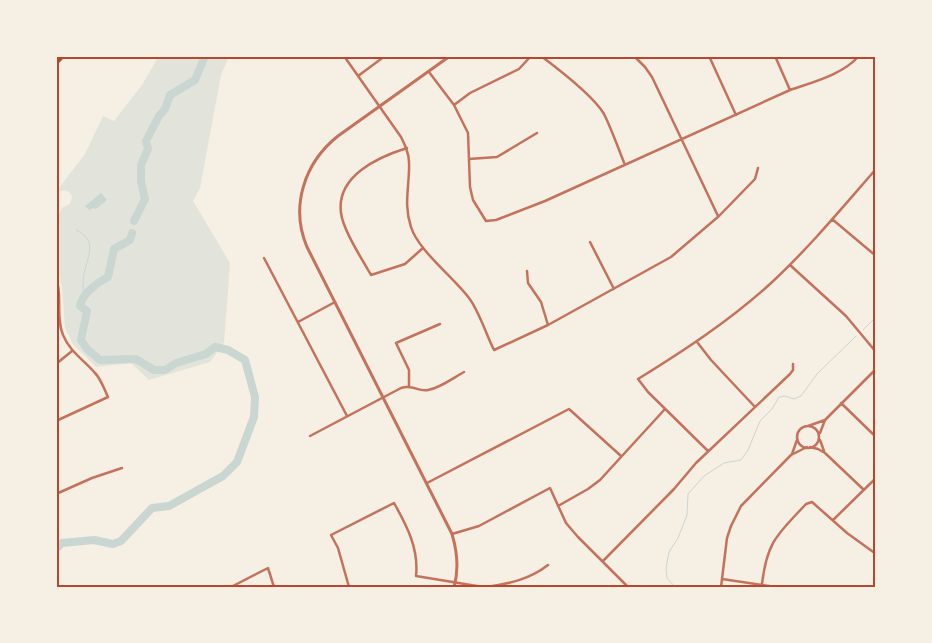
<svg xmlns="http://www.w3.org/2000/svg" width="932" height="643" font-family="Montserrat,sans-serif">
<style>
.green{fill:#e2e4dc}
.water{fill:#c9d6d2}
.lines{fill:none;stroke-linecap:round;stroke-linejoin:round}
.stream{stroke:#c9d6d2;stroke-width:1}
.river{stroke:#c9d6d2;stroke-width:8}
.minor{stroke:#c5725c;stroke-width:2.5}
.tertiary{stroke:#c5725c;stroke-width:3}
.secondary{stroke:#b5482f;stroke-width:4}
.neatline{fill:none;stroke:#b5482f;stroke-width:2}
</style>
<rect width="100%" height="100%" fill="#f6efe4"/>
<!-- green -->
<path class="green" d="M159 56H229L221 75 200 188 193 201 230 263 224 343 210 362 149 380 131 363 96 367 73 344 65 328 62 286 56 266V220L62 208 70 204 72 197C70 191 65 189 59 192L58 189 85 154 103 116 114 121 142 85Z"/>
<!-- water -->
<path class="water" d="M101 193 107 200 96 209 93 208 89 210 85 206Z"/>
<g class="lines">
<!-- stream -->
<path class="stream" d="M76 230C98 240 88 255 84 274 82 281 84 290 83 298
M863 330 876 317
M675 587 667 578 666 568 669 552 678 538 687 515 688 494 704 476 724 463 741 460 748 450 760 421 772 409 779 397 785 396 794 399 801 396 817 374 856 336"/>
<!-- river -->
<path class="river" d="M134 221 145 199 141 181V165L148 149 146 141 159 116 165 109 170 95 195 80 205 56
M56 549 62 543 94 540 113 544 121 541 152 508 169 506 223 476 237 462 254 417 255 397 245 360 228 350 215 347 206 354 176 363 165 370H154L136 359 100 360 87 349 81 340 87 311 80 306C81 295 98 282 108 277L114 249 130 240 132 233"/>
<!-- minor -->
<path class="minor" d="M344 56 401 137C405 145 409 153 409 162 410 185 403 203 411 227 418 250 453 277 469 298 479 311 486 334 494 350L548 325 671 257 719 216 755 179 758 168
M541 56C557 68 594 97 604 114 612 130 618 148 625 165
M634 56 645 67 652 77 718 216
M709 56 736 115
M775 56 790 90
M429 72 454 105 468 133 470 187 473 200 486 221 496 220 545 201 790 90C813 82 842 75 859 56
M358 76 385 56
M454 105 470 93 519 69 531 56
M407 148C378 157 336 176 341 213 343 230 362 259 371 275L405 264 423 248
M469 159 497 157 537 133
M832 219 876 256
M590 242 614 289
M264 258 347 416
M790 265 846 316 876 352
M527 271 528 283 541 302 548 325
M56 278C63 296 55 316 63 335 70 352 84 360 95 373 101 379 104 389 108 397L56 421
M298 322 335 302
M697 342 711 360 755 407
M56 364 72 351
M409 386V370L396 343 440 324
M841 403 876 437
M808 426 825 420 876 369
M797 437a11 11 0 1 1 22 0a11 11 0 1 1-22 0Z
M820 433 825 420
M310 436 401 388C414 384 417 392 428 390 440 388 453 378 464 372
M820 440 824 451
M810 447 818 449 825 453 864 490
M708 451 648 392 638 379C685 350 729 321 770 284 808 249 842 208 876 169
M792 454 797 440
M427 483 569 409 621 456
M56 494 92 478 122 468
M558 506 588 489 600 480 665 409
M833 520 876 478
M452 534 479 526 550 488 566 523 578 537 628 587
M603 561 674 489 696 463 790 374 793 370V364
M722 579 776 587
M762 584C767 541 778 534 806 504L812 502 847 533 876 554
M231 587 268 568 274 587
M349 587 338 548 331 535 394 503C407 526 419 549 416 576L483 587
M486 587C509 584 530 579 548 565
M721 587 727 538 731 526 741 506 791 455 807 447"/>
<!-- tertiary -->
<path class="tertiary" d="M450 56 338 136C304 163 290 207 307 247L452 534C457 551 459 570 454 587"/>
<!-- secondary -->
<path class="secondary" d="M56 63 63 56"/>
</g>
<!-- border -->
<rect width="932" height="643" fill="none" stroke="#f6efe4" stroke-width="115"/>
<rect x="58" y="58" width="816" height="528" class="neatline"/>
</svg>
